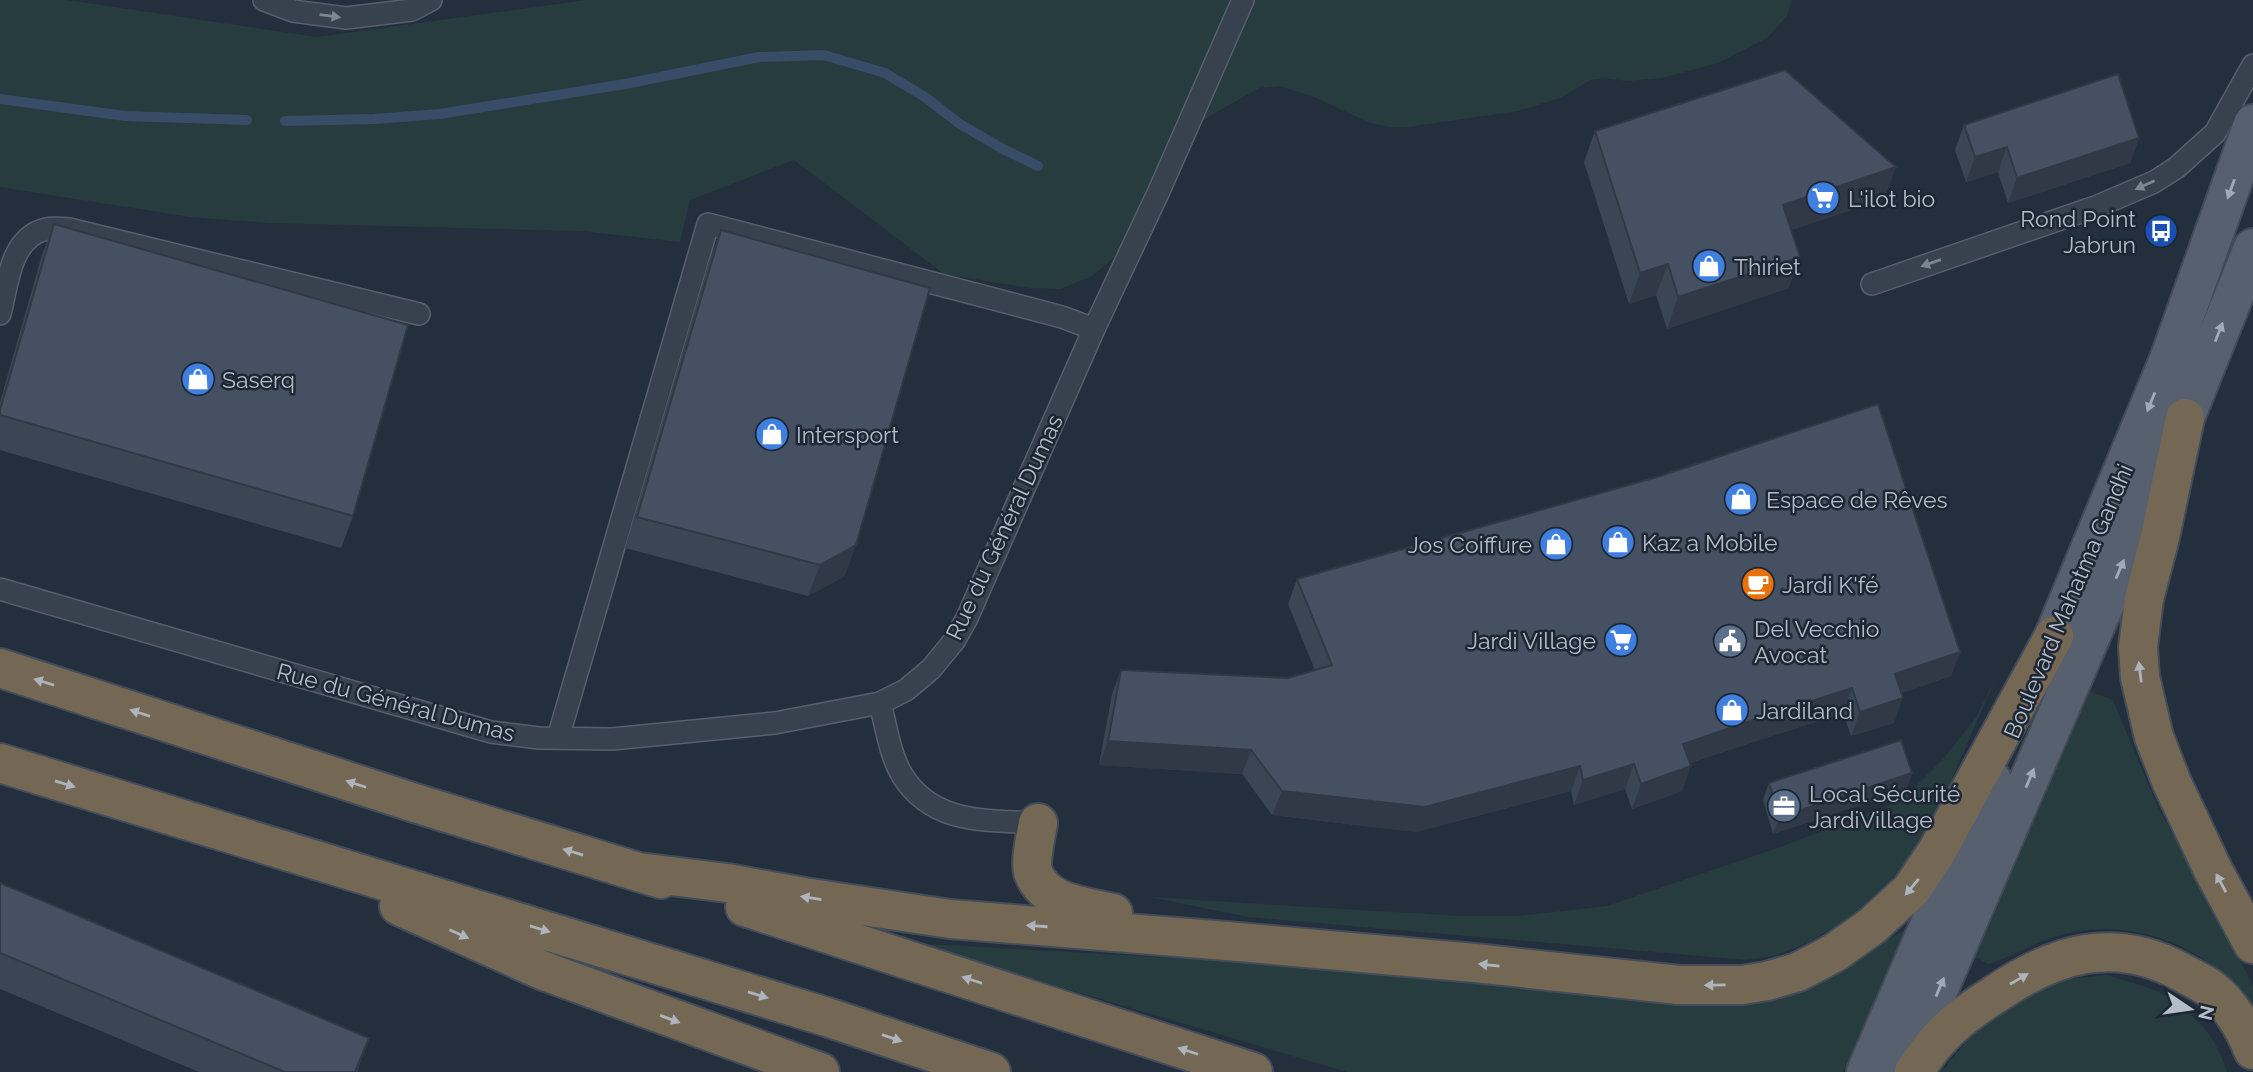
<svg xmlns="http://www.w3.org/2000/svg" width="2253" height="1072" font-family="Raleway,sans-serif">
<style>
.green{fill:#263c3f}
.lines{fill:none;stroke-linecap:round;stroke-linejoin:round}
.stream{stroke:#394c67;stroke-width:10}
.lane-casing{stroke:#565f6c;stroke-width:24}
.primary-casing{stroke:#414a57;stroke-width:42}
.highway-casing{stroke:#434c59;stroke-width:42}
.lane{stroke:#38414e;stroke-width:21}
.primary{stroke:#56606e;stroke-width:38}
.highway{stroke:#746855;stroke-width:38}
.wall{fill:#3b4654}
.shaded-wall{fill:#303945}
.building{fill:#455162;stroke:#303945;stroke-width:2}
.oneway{fill:#7c8592}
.oneway2{fill:#a1aab7}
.oneway3{fill:#aeb4bd}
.labels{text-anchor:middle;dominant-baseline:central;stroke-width:5;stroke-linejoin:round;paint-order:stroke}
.poi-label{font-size:23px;fill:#b4bcc9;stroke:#1d2633;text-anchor:start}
.street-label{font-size:23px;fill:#b4bcc9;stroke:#1d2633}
</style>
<rect width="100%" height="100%" fill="#242f3e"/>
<!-- green -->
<path class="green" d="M0 0H67L317 37 587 0H1792L1787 16 1767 38 1718 63 1662 78 1627 81 1605 78 1591 80 1560 98 1518 111 1408 127H1389L1370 123 1312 96 1279 86 1259 88 1208 117 1190 132 1119 253 1092 276 1060 289 1029 288 944 274 794 160 690 200 680 242 581 231 269 223 190 217 0 187Z
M1995 680 1930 829 1903 868 1846 921 1809 942 1777 955 1747 960 1248 917 1150 897 1459 916H1520L1607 906 1783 846 1884 808 1914 788 1943 759 1975 719Z
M2080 688 2113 700 2155 801 2253 985V1009C2214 946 2128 914 2057 936 2033 943 2012 957 1988 964L1974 956Z
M1913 926 1843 1072H1347L911 943 1297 965 1580 995 1717 1003 1786 994Z
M2107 975C2122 980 2139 984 2154 990 2189 1005 2217 1036 2227 1072H1941L1993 1009 2056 980Z"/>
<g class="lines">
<!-- stream -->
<path class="stream" d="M0 99 125 116 247 120
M285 121 374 119 440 114 625 84 759 57 824 55 885 73 925 97 960 124 1003 149 1038 166"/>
<defs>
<path id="lane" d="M264 0 293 11 346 18 412 10 431 0
M1872 284 2098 206 2154 182 2176 168 2215 133 2253 65
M0 314C8 283 10 238 46 229 53 227 62 229 69 229L419 314
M0 589 491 732 539 738 612 739 775 723 880 703 906 690 931 669 954 641 967 618 1094 329 1159 191 1243 0
M880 703C886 726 890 755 902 775 933 825 987 820 1038 823
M558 738 708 224 1062 317 1094 329"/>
<path id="primary" d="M2041 667 2170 357 2253 124
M1866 1072 1992 780
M1903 1072 2185 418 2253 248"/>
<path id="highway" d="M2185 418 2160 537 2144 599 2138 647 2140 677 2154 737 2172 783 2213 870 2253 944
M0 668 418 804 661 879
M0 763 827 1017 991 1072
M1038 823C1036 835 1030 861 1033 872 1045 904 1084 906 1113 913
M639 872 727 883 804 897 950 919 1227 941 1475 963 1679 985H1742L1767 981 1798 972 1834 953 1872 926 1911 890 1937 851 2054 636
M399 906 544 971 820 1072
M745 907 1253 1072
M1914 1072C1922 1061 1930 1048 1940 1038 1955 1021 1975 1007 1994 995 2055 953 2115 935 2183 973 2192 978 2203 983 2211 989 2230 1003 2245 1029 2253 1050"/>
</defs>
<!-- lane casing -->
<use href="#lane" class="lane-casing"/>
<!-- primary casing -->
<use href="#primary" class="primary-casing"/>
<!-- highway casing -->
<use href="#highway" class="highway-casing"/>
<!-- lane -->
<use href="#lane" class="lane"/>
<!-- primary -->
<use href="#primary" class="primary"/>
<!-- highway -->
<use href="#highway" class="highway"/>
</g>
<!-- wall -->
<path class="wall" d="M1964 125 2139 138 2130 163 2008 203 1998 172 1966 182 1955 150Z
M1595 131 1884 199 1791 230 1789 288 1667 329 1656 295 1629 304 1584 162Z
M54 224 353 516 341 548 0 450V402L42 255Z
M721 230 845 576 808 596 625 548 709 261Z
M1297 579 1960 652 1951 676 1901 693 1894 723 1851 736 1843 713 1759 740 1690 763 1682 791 1632 809 1625 789 1574 805 1571 791 1416 832 1272 815 1242 774 1099 765 1112 694 1121 670 1288 678 1315 670 1288 604Z
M1912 773 1906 790 1773 834 1763 800 1769 783Z
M0 883 369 1038 357 1072H199L0 989Z"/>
<!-- shaded-wall -->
<path class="shaded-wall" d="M2139 138 2130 163 2008 203 2017 178Z
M2007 147 1998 172 1966 182 1975 157Z
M1896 167 1884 199 1772 236 1783 205Z
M1800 257 1789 288 1667 329 1678 297Z
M1668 264 1656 295 1629 304 1640 273Z
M856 545 845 576 808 596 820 565Z
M1960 652 1951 676 1886 699 1895 674Z
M1852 688 1843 713 1674 768 1683 744Z
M1903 698 1894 723 1851 736 1860 712Z
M1108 741 1251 750 1242 774 1099 765Z
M1634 764 1625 789 1574 805 1583 780Z
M1580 766 1571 791 1416 832 1272 815 1282 791Z
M1691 766 1682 791 1632 809 1641 784Z
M1912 773 1906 790 1773 834 1780 817Z"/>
<!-- building -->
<path class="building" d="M1785 70 1896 167 1783 205 1800 257 1678 297 1668 264 1640 273 1595 131Z
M2118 74 2139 138 2017 178 2007 147 1975 157 1964 125Z
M54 224 408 325 353 516 0 415V410Z
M721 230 930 288 856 545 820 565 637 517Z
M1878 404 1960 652 1895 674 1903 698 1860 712 1852 688 1768 715 1683 744 1691 766 1641 784 1634 764 1583 780 1580 766 1425 807 1282 791 1251 750 1108 741 1121 670 1288 678 1332 665 1297 579 1657 477Z
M1901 740 1912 773 1780 817 1769 783Z
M0 883 369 1038 355 1072H285L0 953Z"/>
<!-- one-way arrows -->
<defs><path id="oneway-solid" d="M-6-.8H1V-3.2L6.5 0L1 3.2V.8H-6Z" transform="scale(1.75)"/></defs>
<g class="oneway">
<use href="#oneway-solid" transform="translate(330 16) rotate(7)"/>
<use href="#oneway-solid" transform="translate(2145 185) rotate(156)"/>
<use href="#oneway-solid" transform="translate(1931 263) rotate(161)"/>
</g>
<g class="oneway2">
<use href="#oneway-solid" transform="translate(2231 189) rotate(110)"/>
<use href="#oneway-solid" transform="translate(2219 332) rotate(-68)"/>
<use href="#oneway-solid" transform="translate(2151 402) rotate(112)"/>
<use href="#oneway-solid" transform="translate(2120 569) rotate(-67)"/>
<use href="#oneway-solid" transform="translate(2030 778) rotate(-67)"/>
<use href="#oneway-solid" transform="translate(1940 987) rotate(-67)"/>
</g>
<g class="oneway3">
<use href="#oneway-solid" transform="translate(2140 672) rotate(-97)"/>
<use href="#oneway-solid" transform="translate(44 682) rotate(-163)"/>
<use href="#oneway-solid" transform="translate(140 713) rotate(-162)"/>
<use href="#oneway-solid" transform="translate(65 784) rotate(17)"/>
<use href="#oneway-solid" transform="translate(356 784) rotate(-162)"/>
<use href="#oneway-solid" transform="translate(573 852) rotate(-163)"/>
<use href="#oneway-solid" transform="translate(2221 883) rotate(-118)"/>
<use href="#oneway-solid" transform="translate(1912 887) rotate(130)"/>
<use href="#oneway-solid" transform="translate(811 898) rotate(-171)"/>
<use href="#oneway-solid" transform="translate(1037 926) rotate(-176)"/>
<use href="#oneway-solid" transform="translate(540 929) rotate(17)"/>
<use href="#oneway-solid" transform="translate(459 934) rotate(24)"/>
<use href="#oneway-solid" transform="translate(1489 965) rotate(-174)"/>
<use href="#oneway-solid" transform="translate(2019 979) rotate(-30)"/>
<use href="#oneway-solid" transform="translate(972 980) rotate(-162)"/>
<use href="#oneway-solid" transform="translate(1715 985) rotate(179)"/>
<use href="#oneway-solid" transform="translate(758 995) rotate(17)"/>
<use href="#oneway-solid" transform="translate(670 1019) rotate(20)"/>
<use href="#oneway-solid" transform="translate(892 1038) rotate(19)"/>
<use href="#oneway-solid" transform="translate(1188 1051) rotate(-162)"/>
</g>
<!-- icons -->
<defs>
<symbol id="supermarket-disc" viewBox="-11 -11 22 22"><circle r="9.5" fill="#3f7fe0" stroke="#1d2633"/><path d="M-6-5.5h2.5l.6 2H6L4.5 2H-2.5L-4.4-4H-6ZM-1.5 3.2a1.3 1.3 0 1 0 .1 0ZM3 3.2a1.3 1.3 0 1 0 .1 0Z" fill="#fff"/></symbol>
<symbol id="bus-disc" viewBox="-11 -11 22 22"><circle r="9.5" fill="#1a4fb4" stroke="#1d2633"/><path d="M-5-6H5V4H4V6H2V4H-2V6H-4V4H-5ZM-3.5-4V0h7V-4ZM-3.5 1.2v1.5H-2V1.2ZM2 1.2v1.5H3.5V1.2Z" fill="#fff"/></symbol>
<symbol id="shop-disc" viewBox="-11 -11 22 22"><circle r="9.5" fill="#3f7fe0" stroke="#1d2633"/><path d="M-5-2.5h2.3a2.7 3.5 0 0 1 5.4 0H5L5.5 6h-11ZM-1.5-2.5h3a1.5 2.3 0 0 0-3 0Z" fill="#fff"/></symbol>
<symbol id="cafe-disc" viewBox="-11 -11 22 22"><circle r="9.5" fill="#e8710a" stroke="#1d2633"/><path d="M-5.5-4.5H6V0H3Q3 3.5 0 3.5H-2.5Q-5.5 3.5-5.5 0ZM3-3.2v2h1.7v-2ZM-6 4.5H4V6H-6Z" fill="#fff"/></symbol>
<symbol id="civic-disc" viewBox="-11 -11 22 22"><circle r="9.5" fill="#5c6f8a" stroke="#1d2633"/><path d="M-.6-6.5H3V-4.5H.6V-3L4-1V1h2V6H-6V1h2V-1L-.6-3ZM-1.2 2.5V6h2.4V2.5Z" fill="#fff"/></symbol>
<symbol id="office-disc" viewBox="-11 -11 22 22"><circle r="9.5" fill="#5c6f8a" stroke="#1d2633"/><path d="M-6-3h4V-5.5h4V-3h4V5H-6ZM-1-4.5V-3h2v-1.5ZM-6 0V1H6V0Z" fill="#fff"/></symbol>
</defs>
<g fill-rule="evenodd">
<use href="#supermarket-disc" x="1804" y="179" width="38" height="38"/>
<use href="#bus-disc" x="2142" y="212" width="38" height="38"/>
<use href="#shop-disc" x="1690" y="247" width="38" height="38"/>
<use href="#shop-disc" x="179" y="360" width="38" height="38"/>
<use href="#shop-disc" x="753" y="415" width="38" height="38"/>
<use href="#shop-disc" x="1722" y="480" width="38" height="38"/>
<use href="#shop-disc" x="1599" y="523" width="38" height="38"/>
<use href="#shop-disc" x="1537" y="525" width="38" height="38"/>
<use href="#cafe-disc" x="1739" y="565" width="38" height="38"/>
<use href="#supermarket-disc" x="1602" y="621" width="38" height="38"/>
<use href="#civic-disc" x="1711" y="622" width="38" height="38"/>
<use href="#shop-disc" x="1713" y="691" width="38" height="38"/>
<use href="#office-disc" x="1765" y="787" width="38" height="38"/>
</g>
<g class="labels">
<!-- poi labels -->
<g class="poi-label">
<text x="1848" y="198">L'ilot bio</text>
<text x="2136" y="218" text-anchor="end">Rond Point<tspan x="2136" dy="26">Jabrun</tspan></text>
<text x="1734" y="266">Thiriet</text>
<text x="222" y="379">Saserq</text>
<text x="796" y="434">Intersport</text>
<text x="1766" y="499">Espace de Rêves</text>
<text x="1642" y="542">Kaz a Mobile</text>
<text x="1532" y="544" text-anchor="end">Jos Coiffure</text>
<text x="1782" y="584">Jardi K'fé</text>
<text x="1754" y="628">Del Vecchio<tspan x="1754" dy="26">Avocat</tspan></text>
<text x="1596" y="640" text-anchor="end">Jardi Village</text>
<text x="1756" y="710">Jardiland</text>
<text x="1809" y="793">Local Sécurité<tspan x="1809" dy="26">JardiVillage</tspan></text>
</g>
<!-- street labels -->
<g class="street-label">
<text transform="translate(1004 527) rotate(-65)">Rue du Général Dumas</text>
<text transform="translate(2068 601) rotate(-67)">Boulevard Mahatma Gandhi</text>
<text transform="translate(396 702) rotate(15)">Rue du Général Dumas</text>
</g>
</g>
<!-- north arrow -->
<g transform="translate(2190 1009) rotate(103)" stroke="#1d2633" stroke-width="5" paint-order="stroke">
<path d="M0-5L12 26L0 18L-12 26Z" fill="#b4bcc9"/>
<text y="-10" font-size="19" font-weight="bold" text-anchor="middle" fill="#b4bcc9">N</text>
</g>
</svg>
